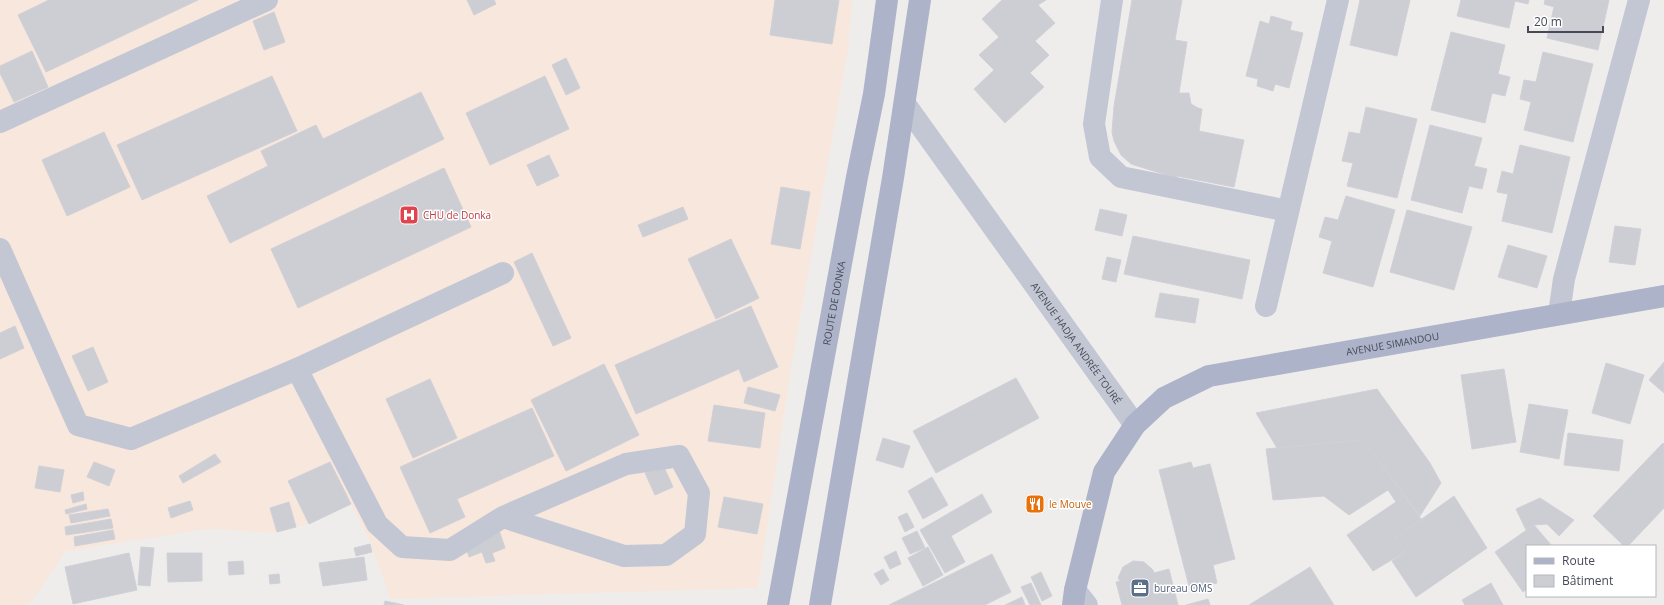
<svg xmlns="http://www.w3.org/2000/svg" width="1664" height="605" font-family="'Open Sans',sans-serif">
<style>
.medical{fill:#f8e7dc}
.building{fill:#cdcdd4;stroke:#d0d0d7}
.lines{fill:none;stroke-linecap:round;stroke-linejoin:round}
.minor{stroke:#c3c7d3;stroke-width:22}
.major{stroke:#adb3c9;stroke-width:22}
.labels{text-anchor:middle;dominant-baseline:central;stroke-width:3;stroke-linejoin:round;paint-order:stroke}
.health-label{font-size:10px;fill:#be3a42;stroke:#fff;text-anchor:start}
.street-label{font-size:10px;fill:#464a58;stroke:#fff}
.food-label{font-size:10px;fill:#c56008;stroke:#fff;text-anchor:start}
.service-label{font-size:10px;fill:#4e5e75;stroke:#fff;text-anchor:start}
</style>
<rect width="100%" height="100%" fill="#efedec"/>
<!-- medical -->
<path class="medical" d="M0 0H852L848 50 789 380 758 588 390 599 370 541 351 504 309 524 276 533 208 529 66 551 31 602 24 605H0Z"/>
<!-- building -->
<path class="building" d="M49 0H198L46 72 18 15Z
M467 0H494L496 4 474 15Z
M775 0H839L832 44 770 35Z
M1002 0H1046L1038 5 1055 23 1035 41 1049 55 1030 73 1044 87 1005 123 974 89 994 70 979 55 999 37 982 19Z
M1132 0H1182L1175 40 1187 42 1179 93H1189L1191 104 1198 108 1202 109 1199 131 1244 140 1234 187 1177 176 1176 178 1131 164 1121 155 1114 141 1112 132 1114 106Z
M1360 0H1410L1397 56 1350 45Z
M1461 0H1529L1528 4 1515 1 1509 28 1457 16Z
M1545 0H1609L1598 50 1547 38 1554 7 1544 4Z
M274 12 285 42 264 50 253 21Z
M1271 16 1292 22 1290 30 1303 33 1289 88 1275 84 1273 91 1257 86 1258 79 1246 76 1260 21 1269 24Z
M1451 32 1505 45 1498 74 1510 77 1505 96 1492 93 1485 123 1431 110Z
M32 51 48 87 14 102 0 73V66Z
M1543 52 1593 64 1573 142 1524 130 1531 102 1520 99 1524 80 1536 82Z
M566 58 580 88 566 95 552 65Z
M272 76 297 131 142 200 117 145Z
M545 76 569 129 490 165 466 113Z
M421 92 444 139 230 243 207 196 268 166 261 151 316 125 323 139Z
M1366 107 1417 119 1397 198 1347 186 1353 163 1342 161 1349 132 1360 134Z
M1430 125 1482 138 1474 166 1487 169 1482 189 1469 186 1462 213 1411 200Z
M104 132 130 187 67 216 42 160Z
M1520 145 1570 157 1552 233 1502 221 1508 194 1497 192 1502 171 1513 174Z
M549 155 559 176 537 186 527 165Z
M444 168 471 227 298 308 271 249Z
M781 187 810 192 800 249 771 244Z
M1346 196 1395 210 1373 287 1323 273 1332 241 1319 237 1325 217 1338 220Z
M683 207 688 219 643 237 638 225Z
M1100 209 1127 215 1122 236 1095 230Z
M1407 210 1472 227 1454 290 1390 272Z
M1615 226 1641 229 1635 265 1609 262Z
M1133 236 1250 260 1242 299 1124 274Z
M731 239 759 298 716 319 688 259Z
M1508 245 1547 256 1537 288 1498 277Z
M532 253 571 338 553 346 514 262Z
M1107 257 1121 260 1116 282 1102 279Z
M1160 293 1199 299 1195 323 1155 317Z
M751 306 778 367 744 382 739 369 636 414 615 365Z
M15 326 24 348 0 359V333Z
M93 347 108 382 88 391 72 356Z
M1664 362V393L1649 380Z
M1606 363 1644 375 1630 424 1592 413Z
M604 364 639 435 566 471 531 400Z
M1504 369 1516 442 1472 449 1461 375Z
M1016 378 1039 418 936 473 913 431Z
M430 379 457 438 413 458 386 399Z
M748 387 780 395 775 411 744 403Z
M1377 389 1430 463 1441 483 1420 516 1368 446 1359 440 1277 448 1256 413Z
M1529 404 1568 410 1559 459 1520 452Z
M714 405 765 413 760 448 708 441Z
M532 408 554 456 457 499 465 517 430 533 400 467Z
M1568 433 1623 440 1619 471 1564 465Z
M883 438 910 446 903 468 876 460Z
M1359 440 1368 446 1404 495 1396 502 1388 490 1349 515 1324 496 1273 500 1266 449Z
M1663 443 1664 444V508L1628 546H1624L1593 516Z
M215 454 221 462 183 483 179 476Z
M94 462 115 470 109 486 87 477Z
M330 462 351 504 309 524 288 481Z
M1191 462 1193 468 1210 464 1235 559 1213 565 1217 583 1190 590 1159 470Z
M663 465 673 487 655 495 645 473Z
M39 466 64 470 60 492 35 488Z
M932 477 948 505 923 519 908 491Z
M83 492 84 500 73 503 71 495Z
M982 494 992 512 951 536 965 562 945 573 920 530Z
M1404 495 1422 520 1395 538 1405 552 1373 571 1347 535 1396 502Z
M1454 496 1487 548 1416 597 1392 561 1405 552 1395 538Z
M724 497 763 504 757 534 718 527Z
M1540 498 1574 520 1559 536 1547 524 1534 525 1526 530 1516 509Z
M190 501 193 510 171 518 168 508Z
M289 502 296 527 277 532 270 508Z
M86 504 87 509 66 514 65 510Z
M108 509 110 516 71 523 69 515Z
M907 513 914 527 905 532 898 517Z
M111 519 113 528 66 535 65 527Z
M496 521 505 548 492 553 495 561 486 563 482 552 469 557 461 532Z
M1534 525 1552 546H1527V589L1523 592 1495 552Z
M113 530 115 539 75 546 74 537Z
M917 531 925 548 910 554 902 538Z
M370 544 372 552 356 556 354 548Z
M141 547 154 548 150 586 138 585Z
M928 547 943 575 923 586 908 558Z
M896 551 901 564 890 569 884 557Z
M129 553 137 590 73 604 65 567Z
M167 553H202V581L168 582Z
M992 554 1011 592 985 605H889Z
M364 557 367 580 323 586 319 563Z
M243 561 244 574 229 575 228 562Z
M1133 561 1144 562 1153 570 1154 573 1169 569 1178 605H1122L1116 582 1120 581 1118 578 1123 567Z
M1310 567 1334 605H1249Z
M883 569 889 580 881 585 874 574Z
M1041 572 1052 596 1042 601 1031 577Z
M279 574 280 583 270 584 269 575Z
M1031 583 1041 605H1030L1021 587Z
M1491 583 1503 605H1465L1462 600Z
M1022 597 1025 605H1005Z
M1208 599 1210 605H1186Z
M385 601 404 605H384Z"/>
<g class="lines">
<!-- minor -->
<g class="minor">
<path d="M1112 0 1094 124 1100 157 1121 177 1288 211"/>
<path id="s1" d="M905 104 1135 425"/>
<path d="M0 122 267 0"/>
<path d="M0 249 78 425 131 439 297 369 503 273"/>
<path d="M1266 306 1338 0"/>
<path d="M1559 314 1564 279 1639 0"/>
<path d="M297 369 377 524 402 547 450 550 503 517 626 464 679 456 699 493 695 534 666 555 624 556 503 517"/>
<path d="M1075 590 1087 605"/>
</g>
<!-- major -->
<g class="major">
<path id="s2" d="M778 605 857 177 874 94 887 0"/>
<path d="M820 605 893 178 920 0"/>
<path id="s3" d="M1073 605 1075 590 1104 472 1135 425 1164 398 1209 376 1664 296"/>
</g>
</g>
<!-- icons -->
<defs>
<symbol id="hospital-square" viewBox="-11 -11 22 22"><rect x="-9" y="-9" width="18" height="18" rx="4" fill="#e0444e" stroke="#fff"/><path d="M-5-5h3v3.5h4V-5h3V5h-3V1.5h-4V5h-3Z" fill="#fff"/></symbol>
<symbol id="restaurant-square" viewBox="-11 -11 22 22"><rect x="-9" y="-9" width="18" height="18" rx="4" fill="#e8710a" stroke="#fff"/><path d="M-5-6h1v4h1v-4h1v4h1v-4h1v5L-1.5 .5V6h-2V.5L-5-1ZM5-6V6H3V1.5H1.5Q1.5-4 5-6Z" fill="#fff"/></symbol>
<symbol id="office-square" viewBox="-11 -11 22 22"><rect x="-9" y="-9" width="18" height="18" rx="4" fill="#5c6f8a" stroke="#fff"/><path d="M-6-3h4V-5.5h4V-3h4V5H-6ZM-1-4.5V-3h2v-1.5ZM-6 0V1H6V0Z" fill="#fff"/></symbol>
</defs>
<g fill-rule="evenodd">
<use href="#hospital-square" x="398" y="204" width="22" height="22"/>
<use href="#restaurant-square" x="1024" y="493" width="22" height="22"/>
<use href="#office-square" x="1129" y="577" width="22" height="22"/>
</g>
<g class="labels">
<!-- health labels -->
<g class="health-label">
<text x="423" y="215">CHU de Donka</text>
</g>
<!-- street labels -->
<g class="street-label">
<text stroke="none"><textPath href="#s2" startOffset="307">ROUTE DE DONKA</textPath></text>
<text stroke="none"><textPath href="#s1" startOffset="294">AVENUE HADJA ANDRÉE TOURÉ</textPath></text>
<text stroke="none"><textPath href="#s3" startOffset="469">AVENUE SIMANDOU</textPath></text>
</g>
<!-- food labels -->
<g class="food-label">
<text x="1049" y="504">le Mouve</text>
</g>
<!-- service labels -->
<g class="service-label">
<text x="1154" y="588">bureau OMS</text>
</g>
</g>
<!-- legend -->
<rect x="1526" y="545" width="130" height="52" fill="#ffffff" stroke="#b5b7bc"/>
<rect x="1534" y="558" width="20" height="6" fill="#adb3c9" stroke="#b5b7bc"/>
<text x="1562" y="565" font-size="12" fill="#464a58">Route</text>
<rect x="1534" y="575" width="20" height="12" fill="#cdcdd4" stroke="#b5b7bc"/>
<text x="1562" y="585" font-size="12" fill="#464a58">Bâtiment</text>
<!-- scale -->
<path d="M1528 26v6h75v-6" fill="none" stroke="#464a58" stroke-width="2"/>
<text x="1534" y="26" font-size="12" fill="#464a58" stroke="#ffffff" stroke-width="3" paint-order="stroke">20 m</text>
</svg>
